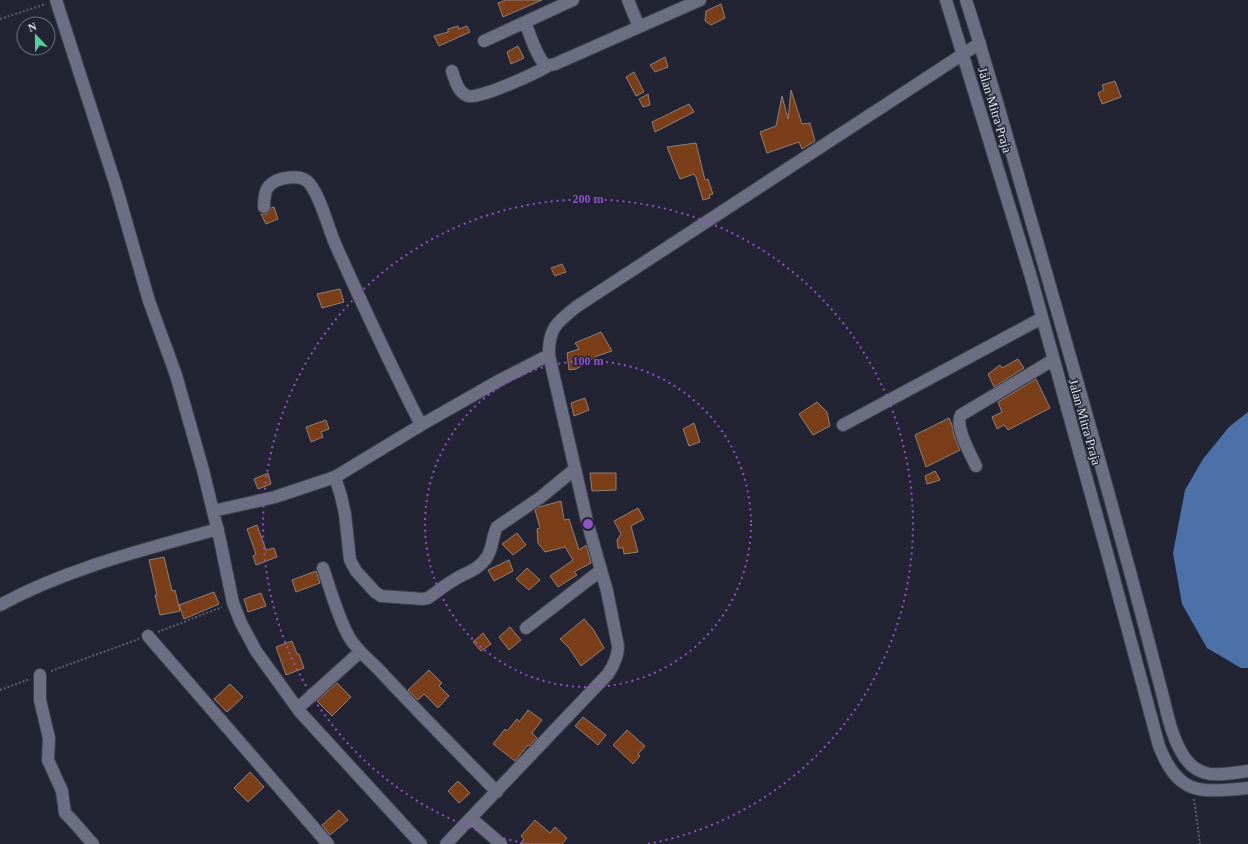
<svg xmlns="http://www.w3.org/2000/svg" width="1248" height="844" font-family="'Times New Roman',serif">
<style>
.water{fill:#4c71a8}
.building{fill:#7a3f19;stroke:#917e74}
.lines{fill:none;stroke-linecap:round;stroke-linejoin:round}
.minor-casing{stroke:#3f404d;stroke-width:14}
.path{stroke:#5c5e6c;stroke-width:2;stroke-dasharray:2 2;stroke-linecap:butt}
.minor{stroke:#6c6f81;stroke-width:12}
.ring{fill:none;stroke:#8f50c8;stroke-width:2;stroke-dasharray:2 4}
.labels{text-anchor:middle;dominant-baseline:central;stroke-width:3;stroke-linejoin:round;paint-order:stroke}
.street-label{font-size:13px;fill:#e0e2ec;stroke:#222433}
.centre{fill:#8f50c8;stroke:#222433;stroke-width:2}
.ring-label{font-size:12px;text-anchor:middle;font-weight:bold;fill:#8f50c8;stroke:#222433;stroke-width:3;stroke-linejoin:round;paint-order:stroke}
</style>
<rect width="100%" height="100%" fill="#222433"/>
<!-- water -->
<path class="water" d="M1248 412V668H1241L1207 648 1182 604 1173 553 1185 490 1203 459 1229 427Z"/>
<!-- building -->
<path class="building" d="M506 0H542L503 17 498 3Z
M721 4 725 18 711 25 705 21 706 11Z
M458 26 459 29 467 26 470 32 439 46 434 36 448 32V29Z
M518 46 524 58 511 64 507 52Z
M665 57 668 67 655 72 650 65Z
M634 72 644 92 636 96 626 77Z
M1115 81 1121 97 1102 104 1098 93 1104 90 1102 85Z
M791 90 802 124 810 123 815 141 802 149 799 142 767 153 760 132 776 126 782 96 788 119Z
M648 94 650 105 643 107 639 99Z
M689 104 694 112 655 132 652 122Z
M696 143 705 180 708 179 713 194 709 195 710 198 703 200 696 177 694 174 680 179 667 147Z
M274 207 278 219 266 224 261 214H267L271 208Z
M562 264 566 272 555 276 551 268Z
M340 289 344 302 322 308 317 294Z
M601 332 612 351 597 356 576 369 569 370 567 353 579 349 575 343Z
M1018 359 1024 368 994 387 988 374 1000 365 1002 368Z
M1036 379 1050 408 1008 430 1004 425 997 429 992 417 1002 412 998 402Z
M585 398 589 410 574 416 571 403Z
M817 402 827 412 830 426 813 435 799 414Z
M949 418 952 425 954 436 960 450 926 467 915 435Z
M326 420 329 429 321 432 323 437 311 442 306 427Z
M694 423 700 442 689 446 683 429Z
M935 471 940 480 927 484 925 476Z
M268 473 271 484 258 489 254 479Z
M590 473H616V490L592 491Z
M561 501 564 520 569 519 579 550 586 545 591 563 574 572 577 575 558 587 550 576 573 560 565 547 545 552 538 543 537 529 540 528 535 510 539 507Z
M638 508 644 519 631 526 638 552 624 554 623 548H618L617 540 621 534 614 521Z
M257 525 266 550 274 548 277 557 256 565 253 556 256 554 247 529Z
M517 533 526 545 513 555 502 544Z
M164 557 172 591 175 590 180 611 160 615 155 595H157L149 560Z
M509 560 513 571 494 581 488 570Z
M527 568 540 580 529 590 516 579Z
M316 571 320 583 296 592 292 580Z
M214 592 219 604 184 619 179 605Z
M261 593 266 606 248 612 244 599Z
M584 619 593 629 604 648 581 666 569 648 560 639Z
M510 627 521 640 509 650 499 637Z
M483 633 491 644 481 651 473 642Z
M292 641 297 654H299L304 668 286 675 276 647Z
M429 670 442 683 439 686 449 696 438 708 424 694 418 700 408 690Z
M337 683 351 697 332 716 317 701Z
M230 684 243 697 227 712 214 699Z
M528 710 542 720 532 733 537 738 529 746 528 745 515 761 493 744 505 729 507 731 517 719 519 722Z
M583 717 606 735 598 745 575 726Z
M627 730 645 746 638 754 640 756 633 764 613 745Z
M250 772 264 787 248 802 234 788Z
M458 781 470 793 459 803 448 791Z
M339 810 348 820 330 835 322 825Z
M535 820 550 833 555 827 567 838 562 844H520L524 839 521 836Z"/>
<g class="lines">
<defs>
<path id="minor" d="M56 0 116 186 149 301 176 375 203 470 220 540 233 603 241 623 256 651 300 712 421 844
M628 0 639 27
M946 0 1031 277 1109 560 1159 746C1179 797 1201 792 1248 788
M966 0C990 75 1011 151 1033 227 1063 331 1093 435 1121 539 1135 589 1148 639 1161 689 1167 711 1171 738 1185 758 1201 781 1224 774 1248 771
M525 22C529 32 537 58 545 64 548 66 552 65 555 64L700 0
M484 41 573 0
M452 71C455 80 458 93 468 96 478 100 539 72 549 65
M264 207C264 201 264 191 269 186 277 177 302 173 310 184 322 200 328 229 337 248 364 308 391 366 421 425
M843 425 1042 318
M976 466C971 455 954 426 961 415L1053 360
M335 477 341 496 345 514 350 560 356 571 375 592 381 596 423 599 428 598C437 592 445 585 454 580 466 572 479 570 487 557 493 548 492 536 497 527L541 497 575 469
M213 511 275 497 335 477 421 425 500 380 549 355
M323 568C331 591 337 615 349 637 357 651 371 661 382 673 419 713 458 752 497 792
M0 605C68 568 143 550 218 529
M526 628 600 571
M148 636 328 844
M40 675V700L49 738 48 760 62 791 65 813 71 819 93 844
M298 708 360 652
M471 818 501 844
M446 844 608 674C614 665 618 657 618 646L607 591 587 521 549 355C548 329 557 322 576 307L980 43"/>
</defs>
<!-- minor casing -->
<use href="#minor" class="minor-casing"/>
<!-- path -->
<path class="path" d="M0 19 46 4
M158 632 222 607
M51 671 139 639
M0 690 30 679
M1194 799 1200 844"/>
<!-- minor -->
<use href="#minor" class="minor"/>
</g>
<!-- distance rings -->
<g class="ring">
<circle cx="588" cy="524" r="163"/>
<path d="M529 844A325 325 0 1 1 647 844"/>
</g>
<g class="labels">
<!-- street labels -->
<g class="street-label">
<text transform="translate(995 110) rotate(73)">Jalan Mitra Praja</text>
<text transform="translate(1085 422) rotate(74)">Jalan Mitra Praja</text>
</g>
</g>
<circle cx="588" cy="524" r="6" class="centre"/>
<g class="ring-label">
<text x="588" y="203">200 m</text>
<text x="588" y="365">100 m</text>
</g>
<!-- north arrow -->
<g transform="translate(36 36) rotate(338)"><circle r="19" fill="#222433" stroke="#6e707d"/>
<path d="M0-3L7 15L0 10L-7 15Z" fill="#50d398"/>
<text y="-6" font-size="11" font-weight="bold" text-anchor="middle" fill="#e0e2ec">N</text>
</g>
</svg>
